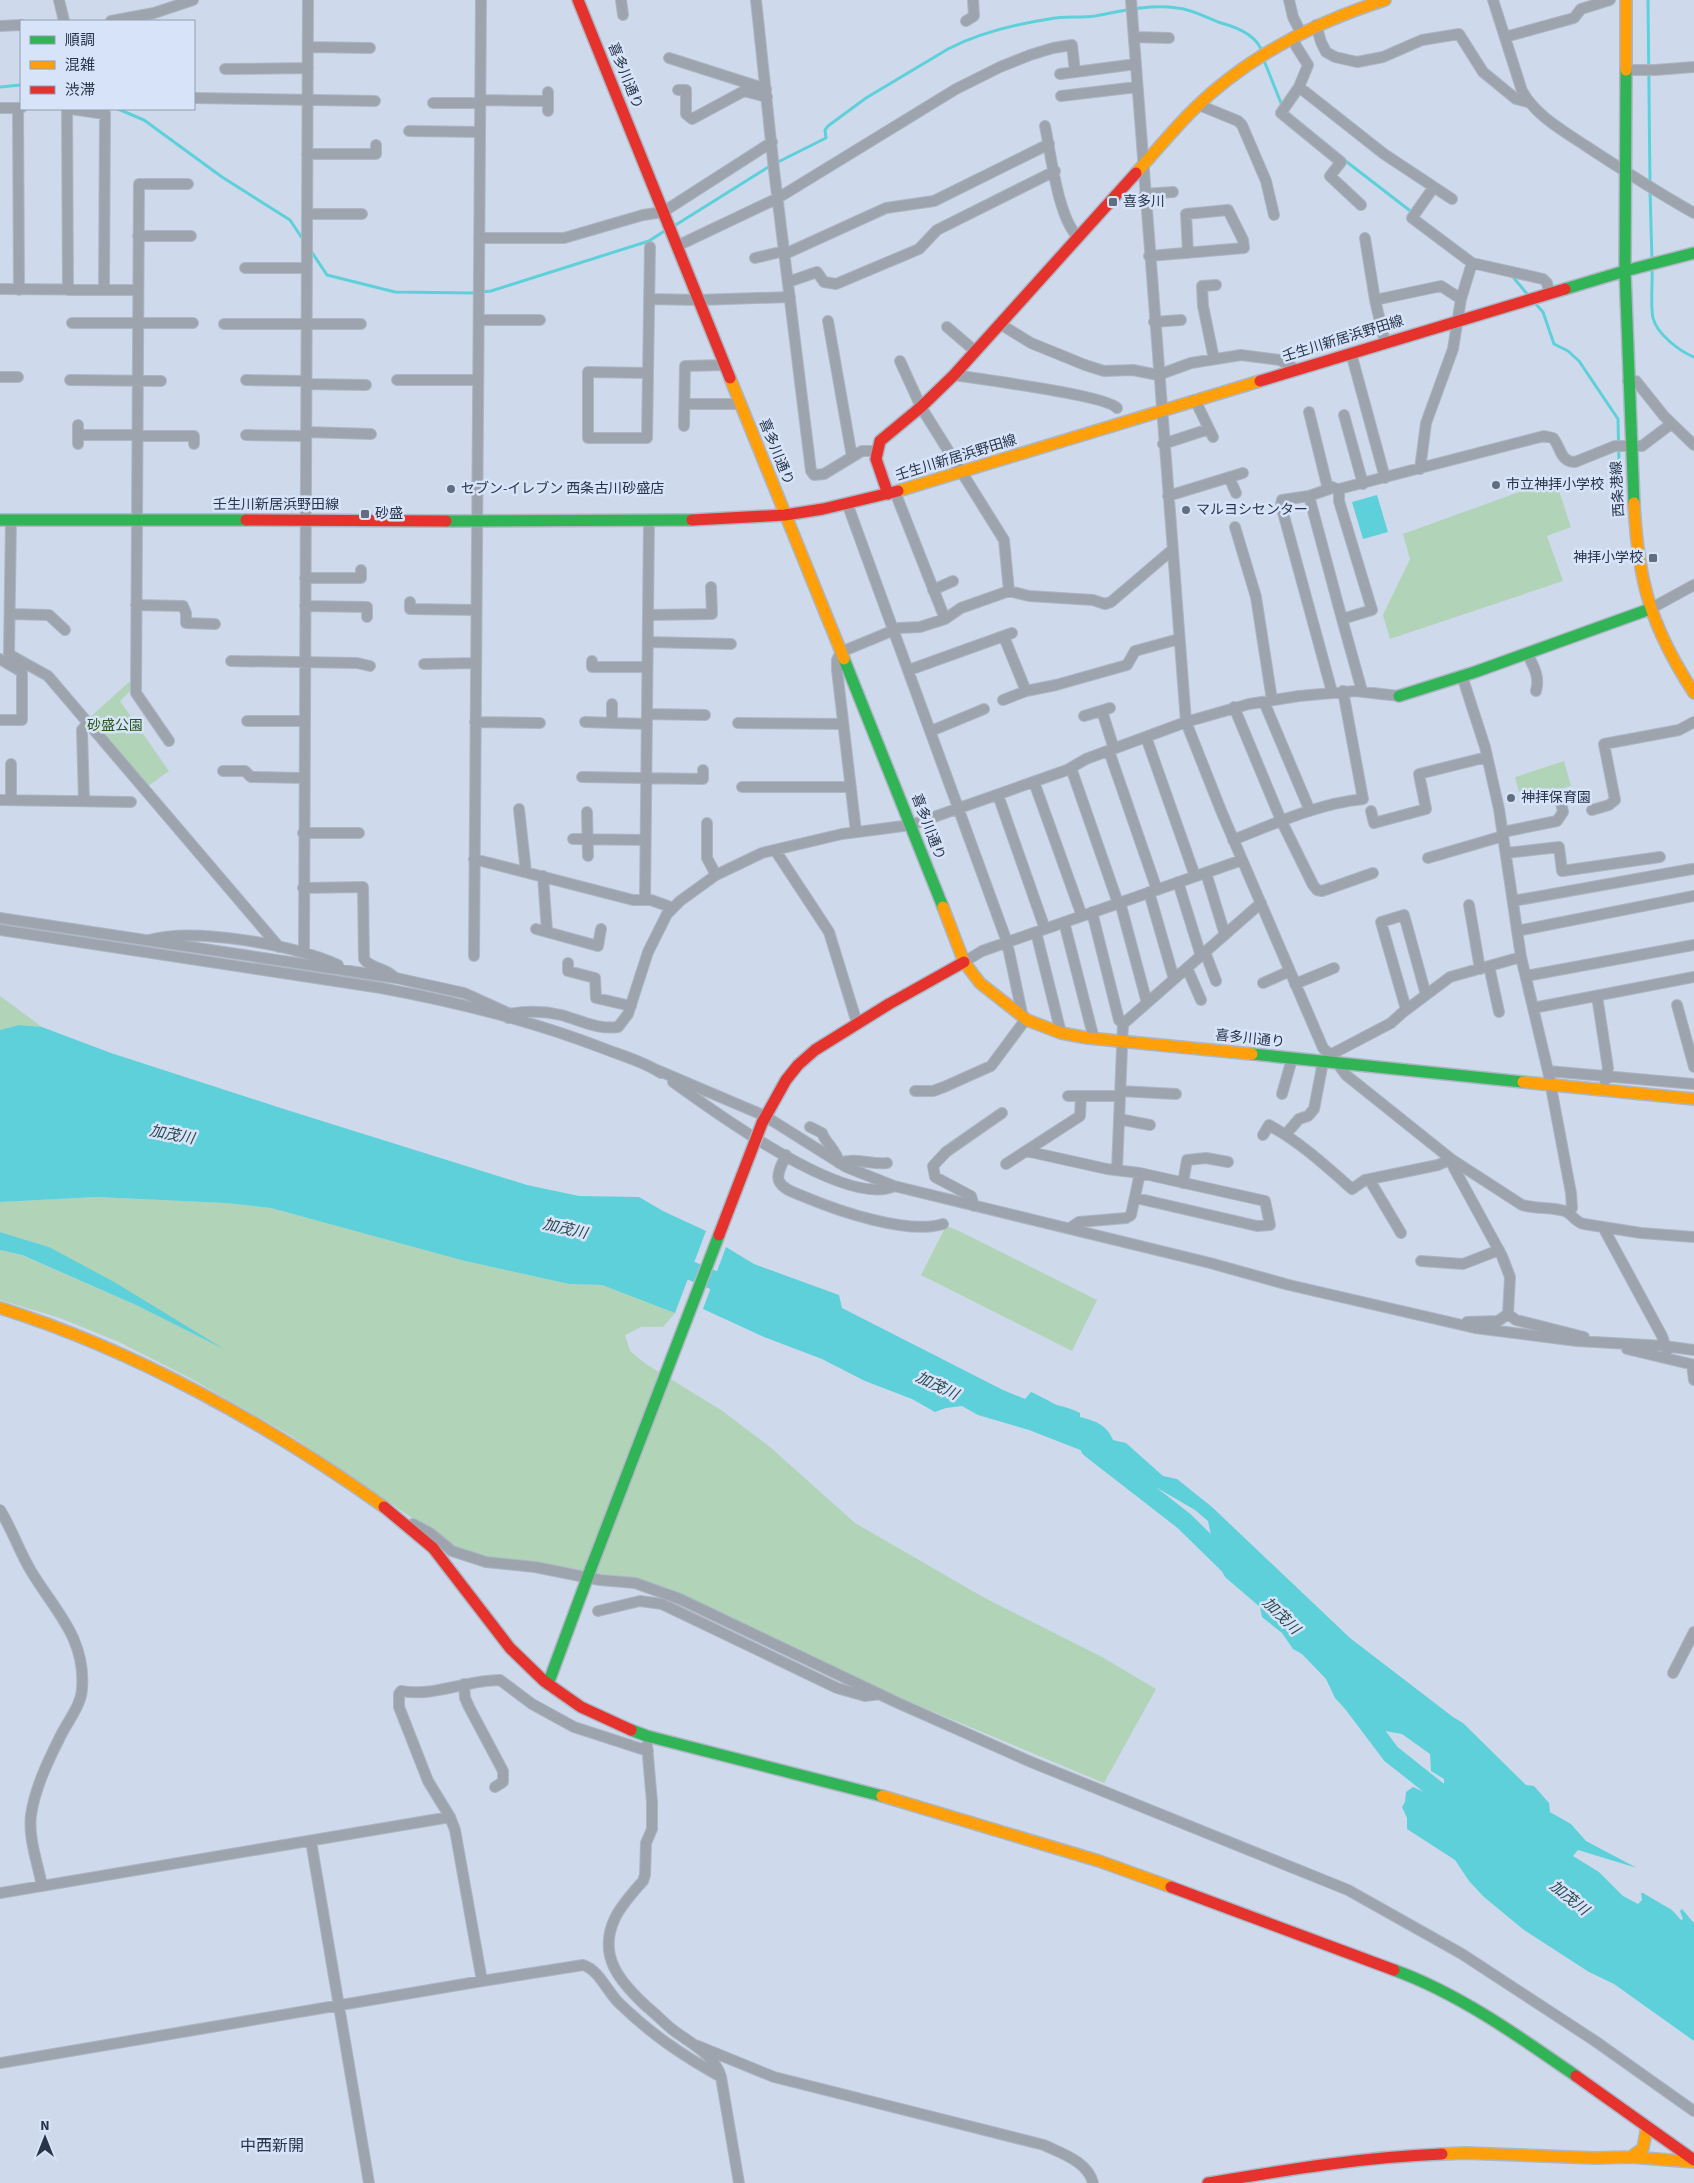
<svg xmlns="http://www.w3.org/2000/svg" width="1694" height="2183" font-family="'Source Sans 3','Noto Sans JP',sans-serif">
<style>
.green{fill:#b1d3b7}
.water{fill:#5ed0da}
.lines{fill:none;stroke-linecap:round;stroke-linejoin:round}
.stream{stroke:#5ed0da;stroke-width:3}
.river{stroke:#5ed0da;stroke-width:19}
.street-casing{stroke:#acb6c5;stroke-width:12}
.fast-casing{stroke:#acb6c5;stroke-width:14}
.slow-casing{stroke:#acb6c5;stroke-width:14}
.jam-casing{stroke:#acb6c5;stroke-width:14}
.street{stroke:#9ea4ad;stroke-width:10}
.fast{stroke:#30b455;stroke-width:11}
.slow{stroke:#ff9f0a;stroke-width:11}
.jam{stroke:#e5322d;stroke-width:11}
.fast-bridge-casing{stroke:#acb6c5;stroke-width:14;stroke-linecap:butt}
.jam-bridge-casing{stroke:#acb6c5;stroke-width:14;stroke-linecap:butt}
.fast-bridge{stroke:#30b455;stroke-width:11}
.jam-bridge{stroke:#e5322d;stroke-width:11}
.poi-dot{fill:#616e82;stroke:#d6e3f9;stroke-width:2}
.labels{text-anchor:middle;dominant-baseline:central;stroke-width:5;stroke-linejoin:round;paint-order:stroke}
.street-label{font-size:14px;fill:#273449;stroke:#d6e3f9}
.poi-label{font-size:14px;fill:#273449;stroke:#d6e3f9;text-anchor:start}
.park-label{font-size:14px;fill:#275a19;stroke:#d6e3f9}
.water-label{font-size:15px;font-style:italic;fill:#2b494b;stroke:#d6e3f9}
.quarter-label{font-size:16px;fill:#273449;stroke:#d6e3f9}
</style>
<rect width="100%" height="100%" fill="#cedaeb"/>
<!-- green -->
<path class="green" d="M1555 479 1571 527 1547 536 1563 581 1390 639 1383 615 1410 559 1403 534Z
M129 682 133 688 120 701 169 771 144 789 86 721Z
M1564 761 1571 786 1521 800 1515 777Z
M0 996 42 1027 19 1025 0 1030Z
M97 1197 225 1203 271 1208 461 1260 569 1284 602 1285 675 1313 663 1327H641L625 1335 630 1351 646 1364 721 1410 770 1447 855 1523 983 1597 1102 1657 1156 1689 1104 1783 898 1697 682 1594 637 1578 601 1574 535 1562 485 1557 452 1545 290 1435 188 1377 119 1342 60 1318 0 1300V1250L21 1255 136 1305 217 1345 49 1247 0 1232V1202Z
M946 1226 957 1230 1097 1300 1072 1351 921 1275Z"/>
<!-- water -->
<path class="water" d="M1377 495 1388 532 1363 539 1352 502Z
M19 1025 42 1027 111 1053 287 1110 527 1185 579 1196 639 1197 663 1211 706 1231 675 1313 602 1285 569 1284 461 1260 271 1208 225 1203 97 1197 0 1202V1030Z
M0 1232 49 1247 116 1283 224 1349 136 1305 22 1255 0 1250Z
M726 1247 754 1264 839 1295 842 1308 1003 1390 1025 1399 1031 1392C1039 1395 1050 1402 1057 1405 1065 1407 1072 1409 1080 1413V1417C1095 1421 1106 1424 1113 1440L1126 1443 1163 1476 1177 1479 1212 1507 1350 1638 1453 1717 1463 1723 1526 1785 1534 1786 1549 1803 1550 1812 1571 1824 1586 1841 1637 1868 1578 1850 1573 1856 1599 1872 1623 1896 1638 1904 1642 1900 1641 1893H1643L1672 1910 1681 1920 1683 1919 1680 1911 1682 1909 1694 1923V2041L1614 1984 1589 1972 1524 1930 1484 1897 1469 1881 1455 1860 1407 1829V1818L1402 1807 1405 1802 1406 1792 1413 1787 1424 1792 1426 1788 1435 1795 1444 1789V1779L1431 1771 1430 1754 1402 1734 1385 1731 1349 1713 1335 1698 1326 1679 1302 1654 1293 1649 1282 1633 1262 1617 1260 1607 1225 1577 1217 1562 1208 1521 1195 1510 1159 1489 1088 1453 1029 1430 978 1415 962 1406 946 1408 935 1412 912 1399 865 1381 822 1359 764 1337 703 1309Z"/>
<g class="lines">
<!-- stream -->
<path class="stream" d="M1648 0 1650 183
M1263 58 1283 108
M0 87 21 85
M118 109 144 120 222 177 290 220 304 241
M1343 159 1413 213
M776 163 826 138 825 130 828 126 866 98 948 49C977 34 1017 24 1049 19 1064 16 1079 18 1095 16 1121 11 1150 4 1177 8 1192 9 1207 18 1221 23 1236 27 1257 35 1262 52
M1650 190 1652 261
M674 226 770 166
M311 251 327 275 395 292 472 293 491 291 649 241 666 230
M1652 267C1653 282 1650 304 1653 318 1657 334 1679 351 1694 357
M1513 277 1528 295
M1534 302 1543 312 1554 344 1568 351 1579 361 1618 419 1619 466"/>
<!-- river -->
<path class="river" d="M668 1261 737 1290
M1090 1448 1184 1521 1233 1569
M1351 1701 1391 1754 1458 1807"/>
<defs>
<path id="street" d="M59 0 64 21
M621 0 623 15
M756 0 774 170 811 471 814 475 824 474 862 451H876
M1131 0 1186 722 1222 813 1323 1048 1330 1055 1329 1062
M1289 0 1293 17 1301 33
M1493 0 1522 91C1536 116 1562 130 1586 146 1621 169 1657 192 1694 213
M111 21 154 13 193 0
M966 21 974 16 973 0
M1316 25 1321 42 1326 52 1335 57 1357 62 1383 57 1422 40 1459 34 1483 72 1516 99 1528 102
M0 26 21 25
M1134 37 1169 38
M1293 37 1296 46 1308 65 1299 87 1281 113 1341 162 1330 176 1361 205
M1505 37 1574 18 1581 9 1610 0
M308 47 370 48
M669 58 766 89
M225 69 308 68
M1626 70H1655L1694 67
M1060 74 1136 64
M1299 87 1384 154 1452 199
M678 90H686V114L692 119 744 91 767 97
M548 92V111
M1061 96 1137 87
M194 98 375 101
M480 100 548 101
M433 103H480
M1199 105 1238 121 1242 125 1266 181 1274 215
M0 108H21
M18 108 19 290
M67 109 68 290
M71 109 105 114 104 290
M1045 126C1051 155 1058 218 1078 237
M409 131 480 132
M307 154H376V145
M1433 188 1412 218 1472 263 1543 279 1547 283 1549 292
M1145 194 1173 192
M307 214H362
M138 236H191
M479 238H564L643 215 663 212 772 142
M1365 238 1375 300 1385 342
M677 246 778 198 956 89 1000 67 1030 55 1053 48 1072 45 1075 72
M785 254 886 208 934 201 1049 144
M1149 256 1244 248 1243 240 1228 210 1186 214 1188 253
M755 258 784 251
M245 268H306
M788 282 817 272 824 282 836 284 919 249 937 230 1055 171
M0 289 138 290
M649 299 698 300 790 297
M1375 300 1441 286 1461 299
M479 320H540
M828 321 852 457
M1154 322 1181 320
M72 323H193
M224 324H361
M1000 324 1031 343 1085 365 1104 371 1133 370 1158 375 1191 363 1241 355 1280 360 1295 369
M947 327 975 351
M1351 353 1385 478
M1214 359 1203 306 1202 286 1216 285
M900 361 921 407 1004 540 1009 591
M648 373 588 372V438H647L650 247
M954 375C979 379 1105 395 1117 408
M0 377H18
M70 380 161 381
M246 380 306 381
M397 380H478
M1628 381H1636L1664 416 1694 445
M306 384 366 385
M1195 400 1213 437
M685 404H740
M1309 412 1327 485 1337 489
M1344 415 1363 484
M78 425V444
M684 426 685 366 724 365
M306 432 371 434
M78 435H137
M246 435 306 436
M137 436H194V444
M1163 444 1209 429
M1420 469 1426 423 1453 349 1461 299 1472 263
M1229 477 1236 493
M1332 488 1309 496 1282 500 1281 505 1332 692
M895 492 945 619
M1168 496 1243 473
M1309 496 1342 619
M847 503 1007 942 1023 1018
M1235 527 1256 597 1272 700
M305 578H361V570
M933 590 953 581
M410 602V609L476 610
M136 605 183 606 186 613V623L215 624
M305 606 367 607V617
M1650 609 1694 585
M10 614 49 615 65 630
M648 615 712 614 711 587
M1004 637 1026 691 1056 685 1127 665 1135 651 1179 639
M648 642 731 644
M1527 653C1534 667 1540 677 1536 691
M12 656 48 676 279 947
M0 659 22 672V720H0
M231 661 357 663 370 666
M592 661V667H647
M8 664 12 656 9 653 11 520
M424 664 476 663
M909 670 1012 633
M1462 676 1485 747 1499 809 1521 957 1548 1071 1571 1193 1572 1208 1568 1213
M1362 691 1342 619 1372 610 1339 501V489L1544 436 1553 438C1561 447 1560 462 1575 462L1615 446H1642L1671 424
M1003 700 1026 691
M1264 702 1310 811
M1234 707 1281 820 1313 885 1317 890 1322 891 1373 873
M1102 711 1114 749
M647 714 705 715
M1084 716 1110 708
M247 721H304
M475 722 540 723
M585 722 647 724
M612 723V704
M738 723 843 724
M931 731 984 709
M1146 737 1195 876
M169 741 136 693 139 184H188
M1109 751 1157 890
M11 764V800
M1071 768 1118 903
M223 771H245L251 777 304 778
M582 777 703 779V770
M1034 782 1082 916
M742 787H851
M998 795 1045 929
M0 800 131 802
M84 801 82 730 88 723
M519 809 526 872
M1592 810 1609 805 1615 800 1604 744 1679 730 1694 722
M1371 811 1374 823 1426 809 1419 774 1487 757
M587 812 588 856
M707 823V858L716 875
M856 832 837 670V660L841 652 899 628 920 627 945 619 961 608 1009 591 1029 596 1093 600 1105 604 1111 602 1172 550
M1503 832 1557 821 1563 812 1560 797
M303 833H359
M573 839 645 840
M1233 840C1276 823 1317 804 1363 799L1343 691
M775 850 829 932 857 1023
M1506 853 1559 847 1562 871 1660 857
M1428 858 1503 836
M474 859 633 900H651L673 908
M1206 873 1225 935
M543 876 547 931
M1178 882 1201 956
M303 888 363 887 364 959C370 968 385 968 393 976
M1149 892 1174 979
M645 899 649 521
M1513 901 1692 869
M1120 902 1147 1003
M1469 905 1480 969
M1092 912 1119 1020 1123 1024
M0 918 396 978 464 993 508 1013
M1064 922 1094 1039
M536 929 598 946 601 929
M0 930 381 988C457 1002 533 1021 605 1049 623 1056 645 1062 661 1073
M1517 931 1694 896
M1036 932 1061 1033
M149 940C196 927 293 945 338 965
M1205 952 1216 981
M304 953 308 0
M474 956 481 0
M964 962 982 951 1242 860
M568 963V971L595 978 596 998 631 1006
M1489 966 1499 1012
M1187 968 1201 1000
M1526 976 1694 945
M1263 983 1290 971
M1295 984 1334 968
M1597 996 1608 1068 1605 1081
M1677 1005 1694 1067
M1533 1008 1694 977
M1406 1009 1381 922 1404 915 1426 995
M508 1018 509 1014C526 1011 544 1011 561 1015 580 1020 598 1030 618 1027L628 1014 648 952 667 914 680 901 716 875 762 853 842 834 911 825 1067 770 1086 759 1186 722 1249 704 1299 696 1355 691 1399 696
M1330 1055 1391 1023 1402 1013 1450 977 1521 957
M1338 1064 1346 1075 1451 1159 1522 1205C1536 1209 1551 1207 1565 1211 1573 1214 1574 1222 1584 1224L1641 1233 1694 1237
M657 1070 765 1116 846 1167 894 1186 1210 1263 1289 1285 1475 1328 1577 1341 1665 1346 1694 1350
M1548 1071 1694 1084
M673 1082C713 1111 847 1209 894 1186
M915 1091H933L944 1087 991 1066 1026 1019
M1120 1091 1176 1094
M1282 1094 1292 1059
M1068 1096H1119
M1119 1119 1150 1125
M810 1127 822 1133C826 1144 837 1150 839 1163 855 1157 871 1165 887 1163
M1286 1134 1299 1119 1308 1116 1314 1109 1323 1062
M1263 1135 1269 1125C1300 1142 1326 1166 1352 1189L1365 1180 1438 1165 1451 1159 1454 1168 1502 1256 1510 1277 1508 1314 1516 1320 1584 1337
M1026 1151 1107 1169 1140 1173 1265 1201 1270 1225 1257 1226 1136 1198
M786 1155C783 1162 776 1174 779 1181 783 1190 796 1193 805 1197 838 1211 908 1235 943 1224
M1006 1164 1080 1116 1081 1096
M1117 1169 1123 1024 1261 903
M1369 1179 1401 1233
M1183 1183 1187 1160 1206 1158 1228 1162
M974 1206 971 1196 935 1177 933 1166 946 1152 1002 1113
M1603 1227 1662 1336 1667 1351
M1070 1228 1079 1222 1126 1218 1131 1215 1140 1173
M1421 1261 1463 1264 1499 1250
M1467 1322 1498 1321 1508 1314
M1627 1349 1694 1365
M1692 1365 1694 1380
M0 1510C12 1529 19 1551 31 1571 55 1611 86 1638 82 1689 81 1706 67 1722 60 1737 48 1761 35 1788 31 1815 28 1838 38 1864 42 1886
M413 1524 430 1533 452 1551 486 1562 535 1567 600 1580 635 1583 680 1599 898 1703 1031 1762 1348 1890 1462 1954 1595 2041 1694 2111
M598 1611 640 1601 662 1604 837 1688 865 1696 880 1694
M1673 1673 1694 1632
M464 1684 465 1698 469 1707 503 1771V1782L495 1787
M647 1745 652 1802V1829L646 1843 645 1875 643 1881C633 1892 622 1904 615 1918 597 1956 620 1982 647 2007 656 2014 664 2023 673 2030 689 2042 716 2056 721 2077
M311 1841 369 2183
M0 1893 450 1817
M482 1981 455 1830 450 1817 428 1781 399 1707V1694L401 1691C435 1697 466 1680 500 1680L532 1704 574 1727 648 1751
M698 2046 774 2077 1044 2145C1063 2154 1088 2162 1093 2183
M0 2063 482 1981 583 1965C598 1969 607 1991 619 2003 652 2035 682 2055 721 2077L739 2183"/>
<path id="fast" d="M1565 289 1625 271 1626 70
M1634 503 1625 271 1694 253
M0 520H246
M446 521 692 520
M844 659 943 907
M1399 696 1475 672 1650 609
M1252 1054 1523 1082
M548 1684 591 1568
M631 1730 647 1736 882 1796
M1394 1970C1458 1993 1520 2037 1576 2076"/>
<path id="slow" d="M1626 70V0
M1136 173C1155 152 1173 130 1192 111 1246 57 1313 23 1385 0
M730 378 844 659
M898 491 1260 381
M1634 503C1638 582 1651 627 1694 693
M943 907 964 962 980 983 1027 1020 1061 1033 1088 1038 1252 1054
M1523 1082 1694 1099
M0 1308C134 1350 269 1425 384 1507
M882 1796 1099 1861 1171 1887
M1442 2154 1466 2153 1595 2158 1631 2157 1694 2162
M1631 2157 1643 2148 1647 2127"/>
<path id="jam" d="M578 0 730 378
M1260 381 1565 289
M888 494 876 459 880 441 921 407 954 375 1136 173
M246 520 446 521
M692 520 785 515 823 509 898 491
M762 1123 786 1080 798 1065 815 1050 889 1004 964 962
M384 1507 433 1548 510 1648 544 1681 581 1707 631 1730
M1171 1887 1394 1970
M1576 2076 1694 2160
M1208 2183C1286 2170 1363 2157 1442 2154"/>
</defs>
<!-- street casing -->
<use href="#street" class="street-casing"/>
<!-- fast casing -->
<use href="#fast" class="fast-casing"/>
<!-- slow casing -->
<use href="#slow" class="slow-casing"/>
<!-- jam casing -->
<use href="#jam" class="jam-casing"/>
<!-- street -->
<use href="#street" class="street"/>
<!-- fast -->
<use href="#fast" class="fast"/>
<!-- slow -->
<use href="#slow" class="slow"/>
<!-- jam -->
<use href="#jam" class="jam"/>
<defs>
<path id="fast-bridge" d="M591 1568 719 1235"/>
<path id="jam-bridge" d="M719 1235 762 1123"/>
</defs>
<!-- fast-bridge casing -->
<use href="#fast-bridge" class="fast-bridge-casing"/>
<!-- jam-bridge casing -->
<use href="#jam-bridge" class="jam-bridge-casing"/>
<!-- fast-bridge -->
<use href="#fast-bridge" class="fast-bridge"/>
<!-- jam-bridge -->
<use href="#jam-bridge" class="jam-bridge"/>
</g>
<!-- markers -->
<g class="poi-dot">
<rect x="1108" y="197" width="10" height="10" rx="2.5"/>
<circle cx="1496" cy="485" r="5"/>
<circle cx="451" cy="489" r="5"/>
<circle cx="1186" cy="510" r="5"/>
<rect x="360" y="509" width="10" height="10" rx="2.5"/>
<rect x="1648" y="553" width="10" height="10" rx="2.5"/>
<circle cx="1511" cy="798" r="5"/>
</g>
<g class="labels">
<!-- street labels -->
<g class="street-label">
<text transform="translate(625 76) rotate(68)">喜多川通り</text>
<text transform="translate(1343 339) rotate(-17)">壬生川新居浜野田線</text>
<text transform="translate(776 452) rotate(68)">喜多川通り</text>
<text transform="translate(956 458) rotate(-17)">壬生川新居浜野田線</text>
<text transform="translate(1618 489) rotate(-93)">西条港線</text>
<text x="276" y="505">壬生川新居浜野田線</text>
<text transform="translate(928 827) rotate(69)">喜多川通り</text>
<text transform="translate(1250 1039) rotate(6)">喜多川通り</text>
</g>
<!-- poi labels -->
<g class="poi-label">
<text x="1123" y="202">喜多川</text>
<text x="1506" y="485">市立神拝小学校</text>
<text x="461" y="489">セブン-イレブン 西条古川砂盛店</text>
<text x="1196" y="510">マルヨシセンター</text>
<text x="375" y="514">砂盛</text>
<text x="1643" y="558" text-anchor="end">神拝小学校</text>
<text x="1521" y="798">神拝保育園</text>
</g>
<!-- park labels -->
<g class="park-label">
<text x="115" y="726">砂盛公園</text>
</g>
<!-- water labels -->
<g class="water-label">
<text transform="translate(172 1135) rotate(11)">加茂川</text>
<text transform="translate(565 1229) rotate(13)">加茂川</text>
<text transform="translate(937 1386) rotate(26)">加茂川</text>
<text transform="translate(1281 1616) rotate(44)">加茂川</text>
<text transform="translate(1569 1898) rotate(39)">加茂川</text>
</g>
<!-- quarter labels -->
<g class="quarter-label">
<text x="272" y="2146">中西新開</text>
</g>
</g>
<!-- legend -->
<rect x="20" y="20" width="175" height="90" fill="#d6e3f9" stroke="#909db3"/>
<rect x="30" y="36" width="25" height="8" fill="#30b455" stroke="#909db3"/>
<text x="65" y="45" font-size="15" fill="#273449">順調</text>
<rect x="30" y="61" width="25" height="8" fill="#ff9f0a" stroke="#909db3"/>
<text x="65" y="70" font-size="15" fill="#273449">混雑</text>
<rect x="30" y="86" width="25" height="8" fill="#e5322d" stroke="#909db3"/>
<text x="65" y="95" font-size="15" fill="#273449">渋滞</text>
<!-- north arrow -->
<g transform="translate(45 2138)" stroke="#d6e3f9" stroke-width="4" paint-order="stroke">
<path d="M0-4L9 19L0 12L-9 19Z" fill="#273449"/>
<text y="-8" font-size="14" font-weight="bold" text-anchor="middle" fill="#273449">N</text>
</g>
</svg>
